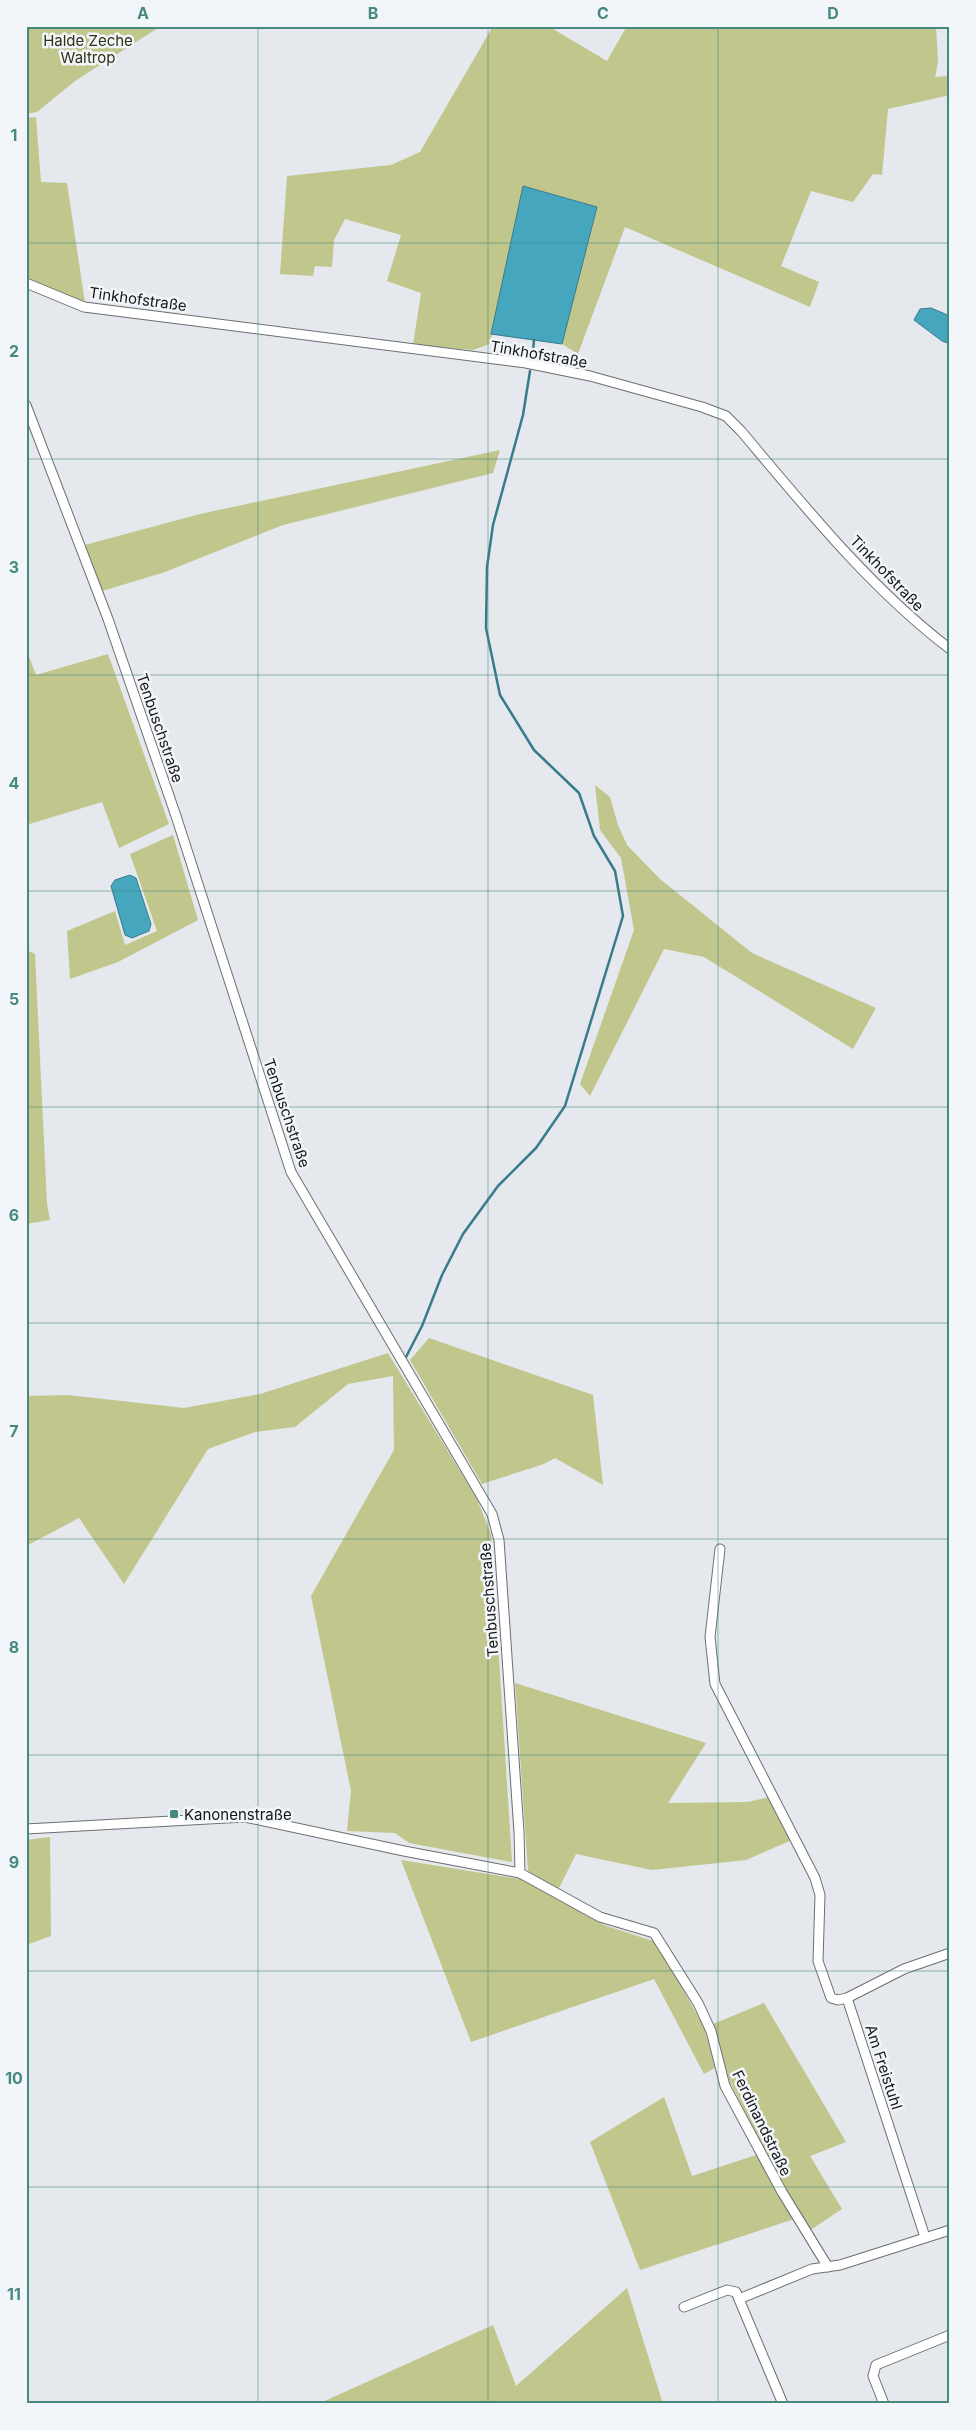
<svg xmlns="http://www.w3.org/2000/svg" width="976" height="2430" font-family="Inter,sans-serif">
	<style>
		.green { fill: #c0c68c }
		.water { fill: #45a6be; stroke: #377b8c }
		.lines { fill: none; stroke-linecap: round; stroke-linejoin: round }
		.stream { stroke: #377b8c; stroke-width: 2.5 }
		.minor-casing { stroke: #6c6f72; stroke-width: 11 }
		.minor { stroke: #fff; stroke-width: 9 }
		.grid { fill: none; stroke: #46897d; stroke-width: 1; stroke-opacity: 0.55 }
		.poi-dot { fill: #46897d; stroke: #f2f5f9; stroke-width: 2 }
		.labels { text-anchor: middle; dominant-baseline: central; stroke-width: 5; stroke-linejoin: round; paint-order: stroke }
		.park-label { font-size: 15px; fill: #2e3111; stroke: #f2f5f9 }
		.street-label { font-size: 15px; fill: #151617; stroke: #f2f5f9 }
		.poi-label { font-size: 15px; fill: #151617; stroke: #f2f5f9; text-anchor: start }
		.neatline { fill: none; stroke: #46897d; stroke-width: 2 }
		.grid-label { font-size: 16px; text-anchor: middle; font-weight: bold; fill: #46897d }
	</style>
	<rect width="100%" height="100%" fill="#e5e8ec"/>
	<g class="green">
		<path d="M26,26H161L75,81L37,112L26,114Z"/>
		<path d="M493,26H548L607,61L627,26H936L938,62L935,77L950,76V95L888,109L882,175L873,174L853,202L811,191L781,266L819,282L810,307L625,227L578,354L562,344L597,207L523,186L490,344L473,350L413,345L421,293L387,281L401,235L345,219L334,240L332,267L315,266L313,276L280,274L287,176L391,165L420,152Z"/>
		<path d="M36,117L41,182L67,183L85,303L26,277V118Z"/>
		<path d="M500,450L493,473L283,525L165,572L99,592L81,546L200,514Z"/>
		<path d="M26,649L36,675L108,654L169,824L119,848L102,802L26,825Z"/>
		<path d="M595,785L610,797L618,825L627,845L660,879L752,953L876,1008L853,1049L704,957L664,949L590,1096L580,1084L634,930L621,858L600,830Z"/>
		<path d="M173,835L198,920L118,962L70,979L67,931L115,911L125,945L157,931L130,854Z"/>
		<path d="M26,950L35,954L47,1204L50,1220L26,1224Z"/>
		<path d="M429,1338L593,1395L603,1485L555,1458L544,1464L482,1484L410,1360Z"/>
		<path d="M388,1353L477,1499L491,1534L512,1862L409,1843L395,1833L347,1831L351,1791L311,1596L394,1450L393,1376L348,1384L295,1427L255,1432L208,1449L124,1584L79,1518L26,1546V1396L68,1395L184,1408L260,1394Z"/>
		<path d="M515,1683L706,1743L668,1803L748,1802L769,1797L792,1840L746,1860L652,1870L576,1854L558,1890L528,1871Z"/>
		<path d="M50,1837L51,1936L26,1945V1840Z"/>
		<path d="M401,1860L520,1879L604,1925L656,1942L704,2027L715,2068L704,2074L654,1979L471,2042Z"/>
		<path d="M764,2003L846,2142L810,2156L842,2209L809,2231L783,2187L730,2082L713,2024Z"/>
		<path d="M664,2097L692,2176L756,2155L794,2219L640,2270L590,2142Z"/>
		<path d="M627,2288L663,2404H318L493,2325L516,2386Z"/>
	</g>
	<g class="water">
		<path d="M523,186L597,207L562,344L491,334Z"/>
		<path d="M931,308L950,316V344L942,341L914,320L920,309Z"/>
		<path d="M130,875L136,878L151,924L149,931L132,938L125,935L111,886L115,880Z"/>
	</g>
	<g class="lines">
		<g class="stream">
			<path d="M532,361L534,340"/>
			<path d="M406,1357L422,1326L442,1275L463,1234L498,1186L536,1148L565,1106L623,916L615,871L594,836L579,793L534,750L500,695L486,628L487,567L493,525L523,415L530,371"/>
		</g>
		<g class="minor-casing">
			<g id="minor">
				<path d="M26,283L84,307L526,363L590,376L702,407L726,416L741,431C805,507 870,588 950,649"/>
				<path d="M26,405L108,619L176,816L291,1172L492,1514L499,1540L519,1832L520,1873"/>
				<path d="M720,1549L710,1637L715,1684L815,1878L820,1895L818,1961L831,1998L838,2000L847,1998L904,1969L950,1953"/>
				<path d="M26,1829L245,1817L404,1851L520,1873L600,1917L654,1933L698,2003L711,2031L725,2086L782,2192L828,2267"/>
				<path d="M847,1998L925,2237"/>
				<path d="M739,2299L812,2269L840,2265L950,2230"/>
				<path d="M684,2307L727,2290L736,2292L783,2404"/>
				<path d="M884,2404L873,2376L876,2365L950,2335"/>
			</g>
		</g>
		<use href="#minor" class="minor"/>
	</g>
	<path class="grid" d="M258,26V2404M488,26V2404M718,26V2404M26,243H950M26,459H950M26,675H950M26,891H950M26,1107H950M26,1323H950M26,1539H950M26,1755H950M26,1971H950M26,2187H950"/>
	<rect class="poi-dot" x="169" y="1809" width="10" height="10" rx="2.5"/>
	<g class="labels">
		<g class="park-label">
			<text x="88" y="40">Halde Zeche<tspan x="88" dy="17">Waltrop</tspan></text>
		</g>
		<g class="street-label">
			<text transform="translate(138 299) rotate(8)">Tinkhofstraße</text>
			<text transform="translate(539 354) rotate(10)">Tinkhofstraße</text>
			<text transform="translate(887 573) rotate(46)">Tinkhofstraße</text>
			<text transform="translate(160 728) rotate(71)">Tenbuschstraße</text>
			<text transform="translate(287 1113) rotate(71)">Tenbuschstraße</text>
			<text transform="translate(489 1600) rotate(-94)">Tenbuschstraße</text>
			<text transform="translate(884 2067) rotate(72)">Am Freistuhl</text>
			<text transform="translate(762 2123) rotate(64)">Ferdinandstraße</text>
		</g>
		<g class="poi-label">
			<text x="184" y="1814">Kanonenstraße</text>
		</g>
	</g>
	<rect width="976" height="2430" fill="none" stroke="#f2f5f9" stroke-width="55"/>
	<rect x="28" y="28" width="920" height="2374" class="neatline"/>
	<g class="grid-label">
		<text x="143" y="19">A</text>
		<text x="373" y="19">B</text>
		<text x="603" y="19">C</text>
		<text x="833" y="19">D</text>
		<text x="14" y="141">1</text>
		<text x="14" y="357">2</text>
		<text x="14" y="573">3</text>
		<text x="14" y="789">4</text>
		<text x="14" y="1005">5</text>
		<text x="14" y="1221">6</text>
		<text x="14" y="1437">7</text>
		<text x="14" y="1653">8</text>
		<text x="14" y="1868">9</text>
		<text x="14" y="2084">10</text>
		<text x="14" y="2300">11</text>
	</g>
</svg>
